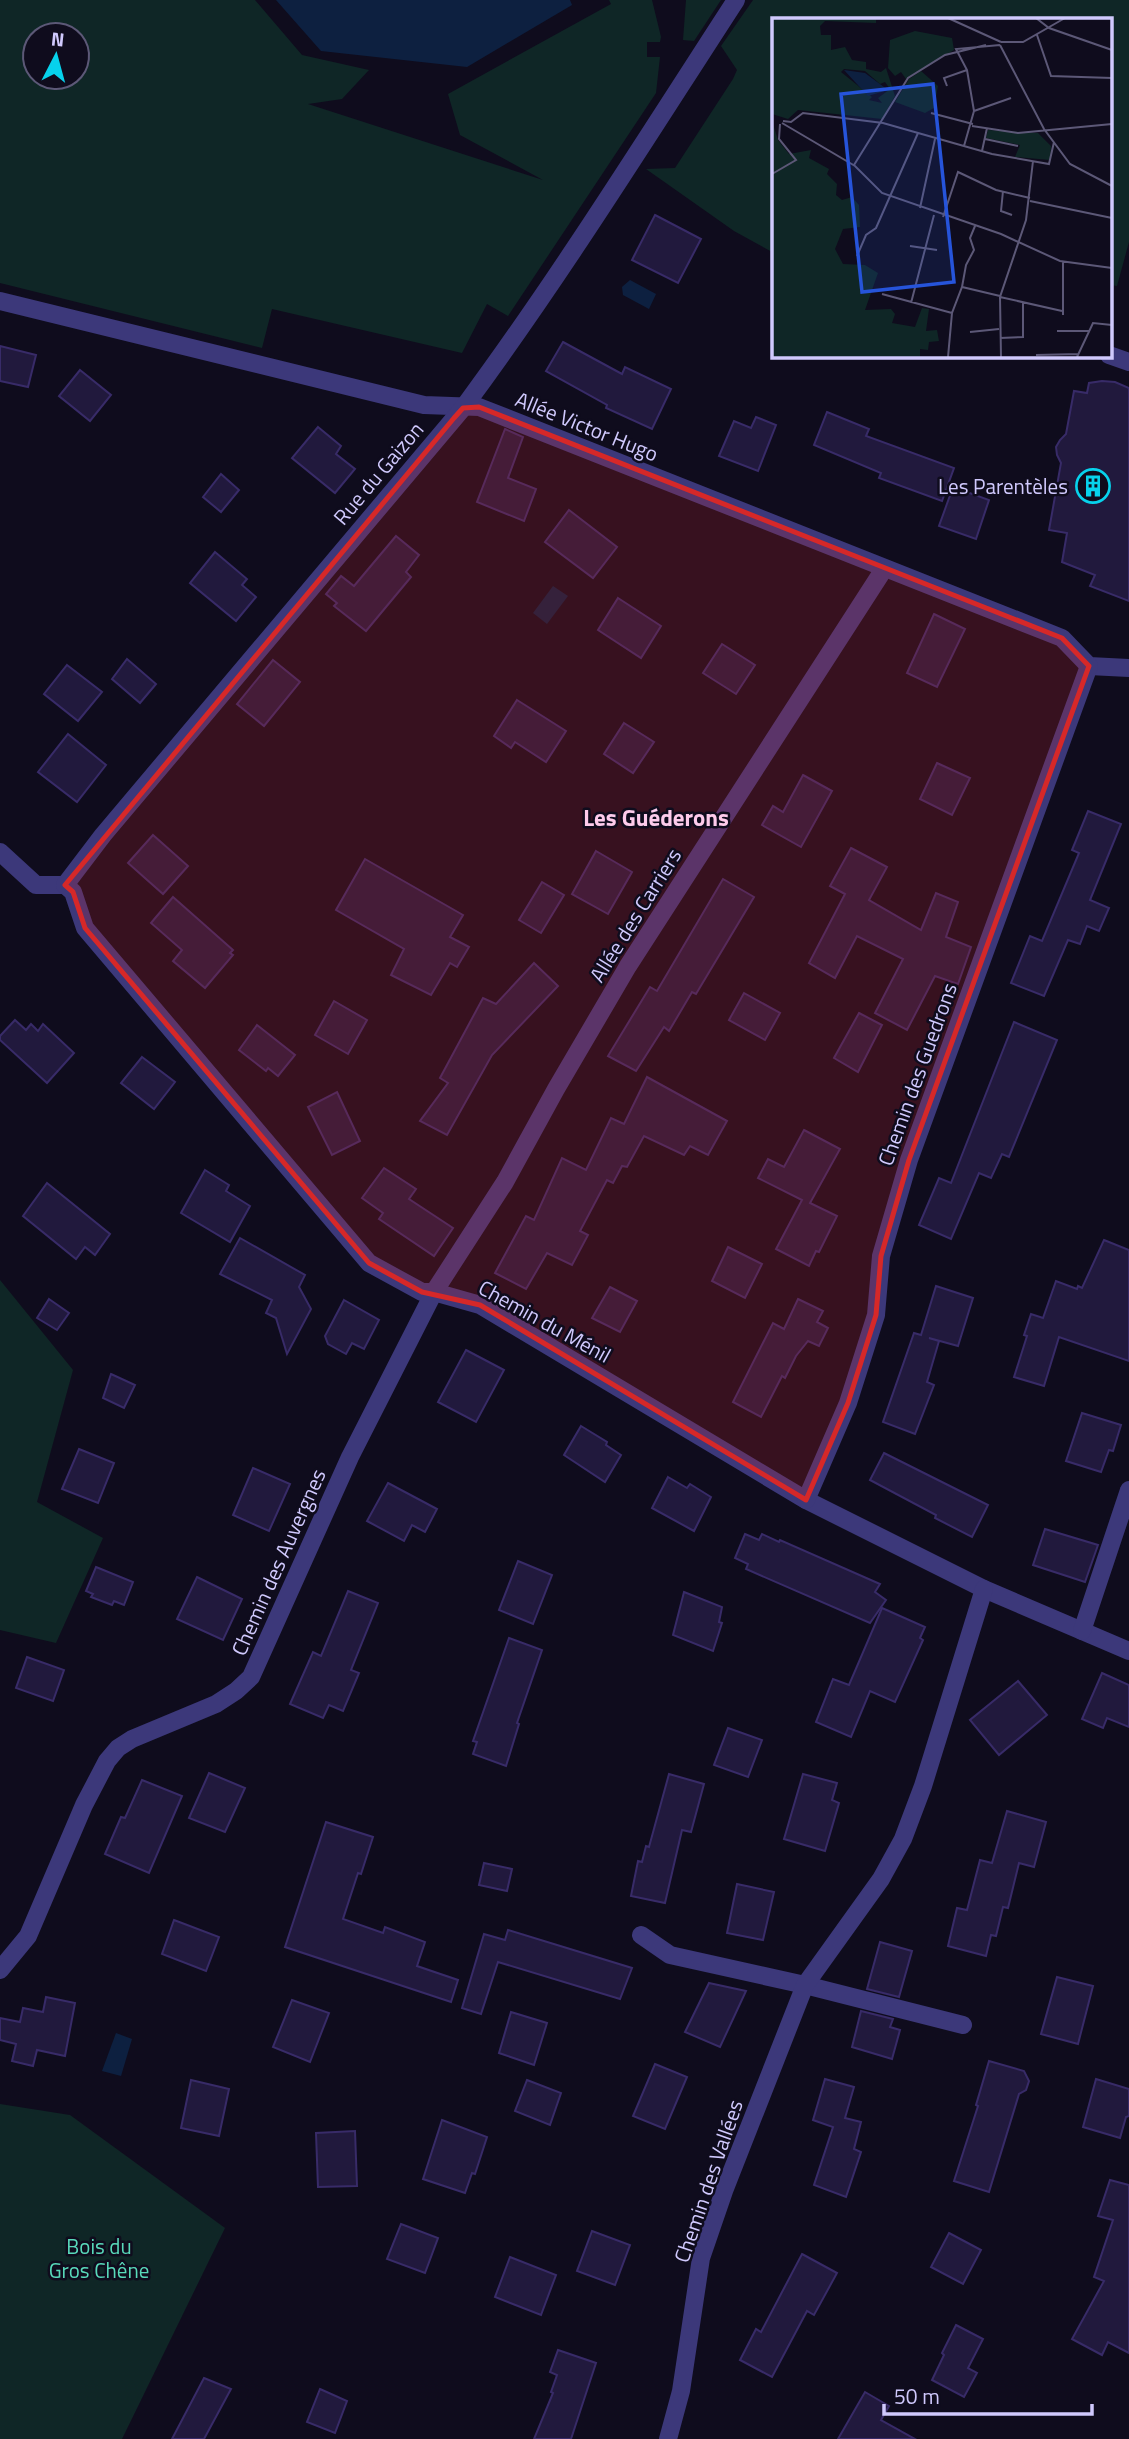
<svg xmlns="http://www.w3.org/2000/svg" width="1129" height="2439" font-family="'Titillium Web',sans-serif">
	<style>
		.green { fill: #0f2626; fill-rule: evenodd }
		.water { fill: #0d2040 }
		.building { fill: #21193d; stroke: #382b68; stroke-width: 2 }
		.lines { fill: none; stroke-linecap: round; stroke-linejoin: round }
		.street { stroke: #3c387a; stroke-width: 18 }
		.marked { fill: #d62828; fill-opacity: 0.2; stroke: #d62828; stroke-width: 5; stroke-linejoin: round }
		.labels { text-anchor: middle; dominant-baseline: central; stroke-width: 5; stroke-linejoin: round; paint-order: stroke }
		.street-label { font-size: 21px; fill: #d0c9fd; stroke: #0f0c1d }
		.poi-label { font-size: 21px; fill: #d0c9fd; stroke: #0f0c1d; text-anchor: end }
		.park-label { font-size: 21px; fill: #59dabb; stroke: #0f0c1d }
		.neighbourhood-label { font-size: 23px; font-weight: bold; fill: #fdcbeb; stroke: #0f0c1d }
		.inset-road { fill: none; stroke: #5c5877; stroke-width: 2 }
		.view { fill: #2654da; fill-opacity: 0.15; stroke: #2654da; stroke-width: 3.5 }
		.inset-edge { fill: none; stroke: #d0c9fd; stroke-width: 3.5 }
	</style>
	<rect width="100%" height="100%" fill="#0f0c1d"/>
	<g class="green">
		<path d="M0,0H255L302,55L369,70L342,99L308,104L543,180L460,135L448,94L611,4L609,0H652L661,37L660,42H647V57H660L656,93L508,316L487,304L462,353L272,309L262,348L0,283ZM35,35H77V77H35Z"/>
		<path d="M686,0H721L694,41L683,40Z"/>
		<path d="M753,0H1129V242L1117,286L1110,285V19H774V253L734,231L646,169L675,168L733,79L737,70L721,46Z"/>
		<path d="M0,1280L73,1370L37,1502L103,1538L56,1643L0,1630Z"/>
		<path d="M0,2104L70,2115L225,2228L122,2439H0Z"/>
	</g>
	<g class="water">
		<path d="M276,0H570L572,5L467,67L321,51Z"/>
		<path d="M630,280L656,294L649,309L623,295L622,287Z"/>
		<path d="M553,586L568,596L547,624L533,613Z"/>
		<path d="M116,2033L132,2039L121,2076L102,2071Z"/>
	</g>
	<g class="building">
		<path d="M655,215L701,239L678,283L632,260Z"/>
		<path d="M563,342L622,374L625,367L671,389L652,429L606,408L607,405L546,371Z"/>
		<path d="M0,346L36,355L28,387L0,381Z"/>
		<path d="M80,370L111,395L90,421L59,396Z"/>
		<path d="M1102,381L1115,382L1129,388V601L1090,586L1095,575L1062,562L1067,533L1049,530L1061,463L1057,455L1056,447L1060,440L1066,434L1074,391L1087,393L1089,383Z"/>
		<path d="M827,412L869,429L866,436L954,468L942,501L879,478L881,473L814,445Z"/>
		<path d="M756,417L776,425L758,471L719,456L734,421L751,428Z"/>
		<path d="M318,427L341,446L336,454L355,469L335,493L292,458Z"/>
		<path d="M505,429L523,437L508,478L536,489L524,521L477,502Z"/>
		<path d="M221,474L239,490L221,512L203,497Z"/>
		<path d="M953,487L989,500L976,539L939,526Z"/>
		<path d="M569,510L617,547L593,578L545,542Z"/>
		<path d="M396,536L419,555L406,572L411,577L366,631L334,606L337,603L326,594L341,576L354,586Z"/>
		<path d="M215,552L247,579L242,585L256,597L236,621L190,583Z"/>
		<path d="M618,598L661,626L641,658L598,630Z"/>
		<path d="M934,614L965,629L937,687L907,673Z"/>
		<path d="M722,644L755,665L736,694L703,673Z"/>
		<path d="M127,659L156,684L140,703L112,679Z"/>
		<path d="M273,660L300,682L264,726L237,704Z"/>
		<path d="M67,665L102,692L78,721L44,694Z"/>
		<path d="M517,700L566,731L546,762L515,742L511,748L494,736Z"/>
		<path d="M624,723L654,742L633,773L604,754Z"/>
		<path d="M68,734L106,765L77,802L38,772Z"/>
		<path d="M937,763L970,778L952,815L920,799Z"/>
		<path d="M803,775L832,791L801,847L762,825L773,806L783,812Z"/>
		<path d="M1088,811L1121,824L1090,900L1109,908L1099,931L1087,926L1080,944L1068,940L1044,996L1011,983L1030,936L1042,941L1079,853L1072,850Z"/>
		<path d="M153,835L188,866L163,894L128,863Z"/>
		<path d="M851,848L887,867L869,900L921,930L936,893L958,902L946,937L971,947L958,984L935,976L907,1030L875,1013L903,959L857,936L835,978L809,963L845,894L830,886Z"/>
		<path d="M596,851L632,872L608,914L572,894Z"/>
		<path d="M365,859L463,915L450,937L469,947L457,967L450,963L431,995L391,975L404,949L336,910Z"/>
		<path d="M723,879L754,897L696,994L692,992L669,1031L664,1027L636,1071L608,1056L650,987L657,991Z"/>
		<path d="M542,882L564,895L541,933L519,920Z"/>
		<path d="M173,897L233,950L230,953L233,955L205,988L173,961L182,950L151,923Z"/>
		<path d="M534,963L558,986L492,1055L447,1135L420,1121L448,1083L440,1078L483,998L496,1004Z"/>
		<path d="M744,993L780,1013L765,1040L729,1020Z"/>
		<path d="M334,1001L367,1020L348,1054L315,1035Z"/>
		<path d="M859,1013L882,1025L858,1072L834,1058Z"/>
		<path d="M15,1020L26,1030L31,1024L38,1031L43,1024L74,1053L47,1083L0,1040V1036Z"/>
		<path d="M1014,1022L1057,1040L1009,1157L1002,1154L991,1178L979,1173L951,1239L919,1225L939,1178L951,1183Z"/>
		<path d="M257,1025L295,1055L278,1076L268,1068L266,1071L239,1050Z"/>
		<path d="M142,1057L175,1082L154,1109L121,1083Z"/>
		<path d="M647,1077L727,1121L708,1155L690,1146L684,1155L644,1136L627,1167L622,1166L613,1183L607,1180L580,1231L588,1235L572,1265L547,1253L526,1289L495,1273L526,1216L534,1220L562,1158L586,1170L611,1118L624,1124Z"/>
		<path d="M337,1092L360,1141L332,1155L308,1107Z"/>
		<path d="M804,1130L840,1149L810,1203L837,1216L819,1252L816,1251L809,1266L776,1249L802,1200L758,1178L768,1159L784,1167Z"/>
		<path d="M384,1168L416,1189L409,1199L453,1228L434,1256L379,1219L383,1213L362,1198Z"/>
		<path d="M205,1170L229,1185L226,1191L250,1206L230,1242L181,1213Z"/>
		<path d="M47,1183L110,1234L95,1255L85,1247L76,1259L23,1216Z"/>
		<path d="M240,1238L305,1275L299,1287L311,1309L287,1354L276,1318L266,1313L272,1300L220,1274Z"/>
		<path d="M1104,1240L1129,1250V1361L1059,1337L1044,1386L1014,1377L1027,1336L1024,1335L1031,1314L1043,1318L1056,1281L1077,1289L1078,1286L1082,1288Z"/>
		<path d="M728,1247L762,1264L745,1298L712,1281Z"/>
		<path d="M936,1286L973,1298L958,1346L929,1338L939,1341L927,1382L934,1385L915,1434L883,1422L914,1333L921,1335Z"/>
		<path d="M610,1287L637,1301L620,1332L592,1318Z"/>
		<path d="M49,1299L69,1313L57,1330L37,1318Z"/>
		<path d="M798,1299L823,1311L817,1322L828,1328L819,1346L808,1341L796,1356L785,1378L782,1376L761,1417L733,1402L773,1323L784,1329Z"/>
		<path d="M344,1300L379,1320L364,1349L352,1343L346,1354L328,1344L325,1336Z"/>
		<path d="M466,1350L504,1370L476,1422L438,1402Z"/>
		<path d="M111,1374L135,1385L124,1408L103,1398Z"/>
		<path d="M1082,1413L1121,1425L1113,1451L1109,1450L1101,1472L1066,1461Z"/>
		<path d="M581,1426L607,1442L606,1445L621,1455L605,1482L564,1455Z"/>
		<path d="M79,1449L114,1463L98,1503L62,1489Z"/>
		<path d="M884,1453L988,1505L972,1537L935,1518L936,1515L870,1480Z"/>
		<path d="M253,1468L290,1484L269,1531L233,1515Z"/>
		<path d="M668,1477L687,1488L690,1484L711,1497L694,1531L652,1508Z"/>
		<path d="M388,1483L437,1509L425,1532L412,1525L404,1541L367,1521Z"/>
		<path d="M1045,1529L1098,1545L1085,1582L1033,1565Z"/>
		<path d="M745,1534L759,1540L762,1534L779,1542L780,1540L880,1584L875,1592L886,1600L870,1623L746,1569L748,1564L735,1558Z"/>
		<path d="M518,1561L552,1575L533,1624L499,1610Z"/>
		<path d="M96,1567L133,1582L124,1605L114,1601L112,1605L91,1597L93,1594L86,1591Z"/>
		<path d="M197,1577L242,1599L223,1640L177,1619Z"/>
		<path d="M348,1591L378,1603L351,1670L359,1673L343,1711L329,1705L323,1718L290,1704L313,1652L321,1656Z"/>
		<path d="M684,1592L722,1607L719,1622L722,1623L713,1651L673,1635Z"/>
		<path d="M882,1608L925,1627L920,1638L923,1640L895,1702L870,1691L851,1737L816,1722L833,1679L849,1685Z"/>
		<path d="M509,1638L542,1650L517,1723L519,1724L506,1766L473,1754L477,1742L473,1741Z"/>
		<path d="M27,1657L64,1670L53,1701L16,1688Z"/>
		<path d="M1102,1673L1129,1685V1727L1107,1718L1103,1728L1082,1719Z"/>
		<path d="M1018,1681L1047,1715L999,1755L970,1720Z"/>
		<path d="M728,1728L762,1740L748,1777L714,1765Z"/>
		<path d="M209,1773L245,1788L225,1832L189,1818Z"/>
		<path d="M669,1774L704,1784L691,1832L682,1830L665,1903L631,1896L638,1861L642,1862L646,1846L649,1847Z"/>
		<path d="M803,1774L837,1783L832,1800L839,1803L825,1851L784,1839Z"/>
		<path d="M142,1780L182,1796L149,1873L105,1854L121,1817L125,1818Z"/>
		<path d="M1007,1811L1046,1822L1034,1867L1019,1863L1008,1908L1003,1907L996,1936L991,1935L986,1956L948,1946L957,1908L967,1910L980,1860L992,1863Z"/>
		<path d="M326,1822L373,1837L361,1874L358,1873L343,1919L383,1933L385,1927L425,1942L417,1966L458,1980L451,2002L285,1947Z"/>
		<path d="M484,1863L512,1869L507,1891L479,1885Z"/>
		<path d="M737,1884L774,1892L763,1940L727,1933Z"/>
		<path d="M174,1920L219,1937L206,1971L162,1954Z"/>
		<path d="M508,1930L632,1968L620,1999L498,1962L481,2014L462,2008L484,1934L505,1940Z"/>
		<path d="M880,1942L912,1951L899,1997L867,1989Z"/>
		<path d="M1057,1977L1093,1986L1078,2044L1041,2034Z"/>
		<path d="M709,1983L746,1991L720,2047L685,2032Z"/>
		<path d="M46,1997L75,2003L65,2056L37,2050L33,2066L12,2061L16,2044L0,2040V2018L20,2022L23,2008L43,2012Z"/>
		<path d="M292,2000L329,2013L310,2062L273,2047Z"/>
		<path d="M861,2011L893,2019L890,2027L900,2030L892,2059L852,2047Z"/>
		<path d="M511,2012L547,2023L534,2065L499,2053Z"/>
		<path d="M989,2061L1024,2071L1029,2081L1026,2090L1019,2094L989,2192L954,2181L978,2106L976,2105Z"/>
		<path d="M655,2064L687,2077L665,2129L633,2116Z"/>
		<path d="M825,2079L854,2087L845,2118L861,2122L854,2149L861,2152L846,2197L814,2185L833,2127L813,2120Z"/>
		<path d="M1096,2079L1129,2089V2116L1126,2117L1120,2138L1083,2127Z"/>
		<path d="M191,2080L229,2089L219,2136L181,2128Z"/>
		<path d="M527,2080L561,2093L550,2125L515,2111Z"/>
		<path d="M442,2120L487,2137L475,2174L472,2173L465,2193L423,2179Z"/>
		<path d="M355,2131L357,2186L318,2187L316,2133Z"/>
		<path d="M1110,2180L1129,2185V2353L1108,2342L1102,2355L1072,2339L1104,2281L1094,2277L1113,2220L1098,2216Z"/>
		<path d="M401,2224L438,2238L425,2273L387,2259Z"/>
		<path d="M592,2231L630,2245L615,2285L577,2271Z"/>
		<path d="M949,2233L981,2250L963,2284L931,2267Z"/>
		<path d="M802,2254L837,2273L814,2315L807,2311L772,2377L740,2360L756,2329L761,2332Z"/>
		<path d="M510,2257L556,2275L541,2315L495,2297Z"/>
		<path d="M956,2325L983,2339L968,2368L977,2373L964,2397L932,2380L944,2355L942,2353Z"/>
		<path d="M558,2350L596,2363L571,2439H534L553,2393L551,2392L557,2375L550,2372Z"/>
		<path d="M204,2378L231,2389L204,2439H172Z"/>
		<path d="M320,2389L347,2401L335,2433L307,2422Z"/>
		<path d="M865,2392L889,2406L881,2420L915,2439H838Z"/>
	</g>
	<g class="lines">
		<g class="street">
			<path d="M0,301L424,405L479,407L1062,638L1089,666L1129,668"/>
			<path d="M1109,355L1129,362"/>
			<path d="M0,852L36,885H65"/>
			<path d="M65,885L73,892L85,928L369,1263L422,1292H434L480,1305L806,1500L984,1589L1129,1651"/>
			<path d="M65,885L103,835L463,408C560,277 647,137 736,0"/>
			<path d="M806,1500L848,1403L876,1315L881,1256L909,1160L1089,666"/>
			<path d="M1082,1631L1129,1490"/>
			<path d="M641,1935L670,1955L805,1985L963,2025"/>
			<path d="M0,1970L28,1936L84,1805L107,1761L118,1748L132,1739L216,1704L236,1691L251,1677L350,1457L434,1292L505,1182L556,1089L628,966L884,569"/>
			<path d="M668,2439L681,2391L701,2258L724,2191L805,1985L881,1879L903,1839L923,1786L984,1589"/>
		</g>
	</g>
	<path class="marked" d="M479,407L1062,638L1089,666L909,1160L881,1256L876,1315L848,1403L806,1500L480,1305L422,1292L369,1263L85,928L73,892L65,885L454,418L463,408Z"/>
	<defs>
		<g id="building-ring" transform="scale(1.75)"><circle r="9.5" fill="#0f0c1d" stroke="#07d2ec" stroke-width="1.5"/><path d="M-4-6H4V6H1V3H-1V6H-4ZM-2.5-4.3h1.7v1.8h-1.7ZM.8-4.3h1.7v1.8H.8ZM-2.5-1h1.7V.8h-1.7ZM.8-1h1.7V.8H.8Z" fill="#07d2ec"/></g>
	</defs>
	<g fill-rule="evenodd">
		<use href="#building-ring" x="1093" y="486"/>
	</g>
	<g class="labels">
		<g class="street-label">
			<text transform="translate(587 426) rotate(22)">Allée Victor Hugo</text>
			<text transform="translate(378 473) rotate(-50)">Rue du Gaizon</text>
			<text transform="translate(635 915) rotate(-58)">Allée des Carriers</text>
			<text transform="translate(917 1074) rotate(-70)">Chemin des Guedrons</text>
			<text transform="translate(545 1321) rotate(29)">Chemin du Ménil</text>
			<text transform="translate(278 1562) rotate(-66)">Chemin des Auvergnes</text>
			<text transform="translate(708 2181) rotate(-71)">Chemin des Vallées</text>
		</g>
		<g class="poi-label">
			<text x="1068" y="486">Les Parentèles</text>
		</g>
		<g class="park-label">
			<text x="99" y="2246">Bois du<tspan x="99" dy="24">Gros Chêne</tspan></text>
		</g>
		<g class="neighbourhood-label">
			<text x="656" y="817">Les Guéderons</text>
		</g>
	</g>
	<g transform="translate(772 18)">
		<rect width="340" height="340" fill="#0f0c1d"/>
		<path d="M0,0H104V5L53,3L48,8L49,17H59V32L73,29L80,42L94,44V51L109,54L114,50L123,78L110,101L26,92L16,101L0,96ZM72,51L93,53L108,66L113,64L118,71L106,80L110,85L97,82L100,79L69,54ZM143,13L180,20L182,32L134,61L129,54L123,58L116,50L118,22ZM149,53L166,68L162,90L153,95L123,84L137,61ZM0,103L6,122L17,136L39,132L37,140L57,151L55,156L65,166L64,177L70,182L80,179L87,187L88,209L71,211L63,231L71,246L93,247L106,255L93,292L119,291L123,296L120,305L143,309L150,290L157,291L154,313L165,312L167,323L157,324L156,332L148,331V339H0ZM216,112L266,115L279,128L278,142L243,139L248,127L214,120Z" fill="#0f2626" fill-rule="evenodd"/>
		<path d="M72,52L93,55L116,72L96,78Z" fill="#0d2040"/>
		<path class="inset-road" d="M176,0L229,24M264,0L277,10L340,32M265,17L279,58L340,60M229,24H251L293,0M228,27L272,111L298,146L340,168M175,68L172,60L195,52M202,93L239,80M159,95L201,106M11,103L19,104L31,95L111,105L220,136L277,146L282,124M10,105L83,148L110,175L229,216L288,243L340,250M200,108L246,115L340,106M213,121L246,128M192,128L202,93L195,52L184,31L228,27M210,133L215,110M82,147L136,60L173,37L214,27M0,156L24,142L7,121L8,106M231,173L229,193L240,197M258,183L340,200M148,190L163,121M171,199L186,154L224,172L258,180M138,228L165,232M85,238L94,217L104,210L146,115M190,269L194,247L202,232L198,220L203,208M110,276L180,295M228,279L290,293M139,285L162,197M291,297V244M285,313H317M198,314L227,311M228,320L251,319V285M264,337L307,336M176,339L180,295L190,269L228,278M229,339L228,279L254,202L261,143M305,339L321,305L340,307"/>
		<path class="view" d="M161,66L182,264L90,274L69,76Z"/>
		<rect width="340" height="340" class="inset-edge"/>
	</g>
	<g transform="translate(56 56) rotate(6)"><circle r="33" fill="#0f0c1d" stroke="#5c5877" stroke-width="2"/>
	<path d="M0-5L12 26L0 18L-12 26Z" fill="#07d2ec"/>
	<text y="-10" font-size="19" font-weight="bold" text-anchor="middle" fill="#d0c9fd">N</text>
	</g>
	<path d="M884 2404v10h208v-10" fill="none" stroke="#d0c9fd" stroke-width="3.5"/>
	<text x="894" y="2404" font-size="21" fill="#d0c9fd" stroke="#0f0c1d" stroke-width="5" paint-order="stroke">50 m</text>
</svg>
